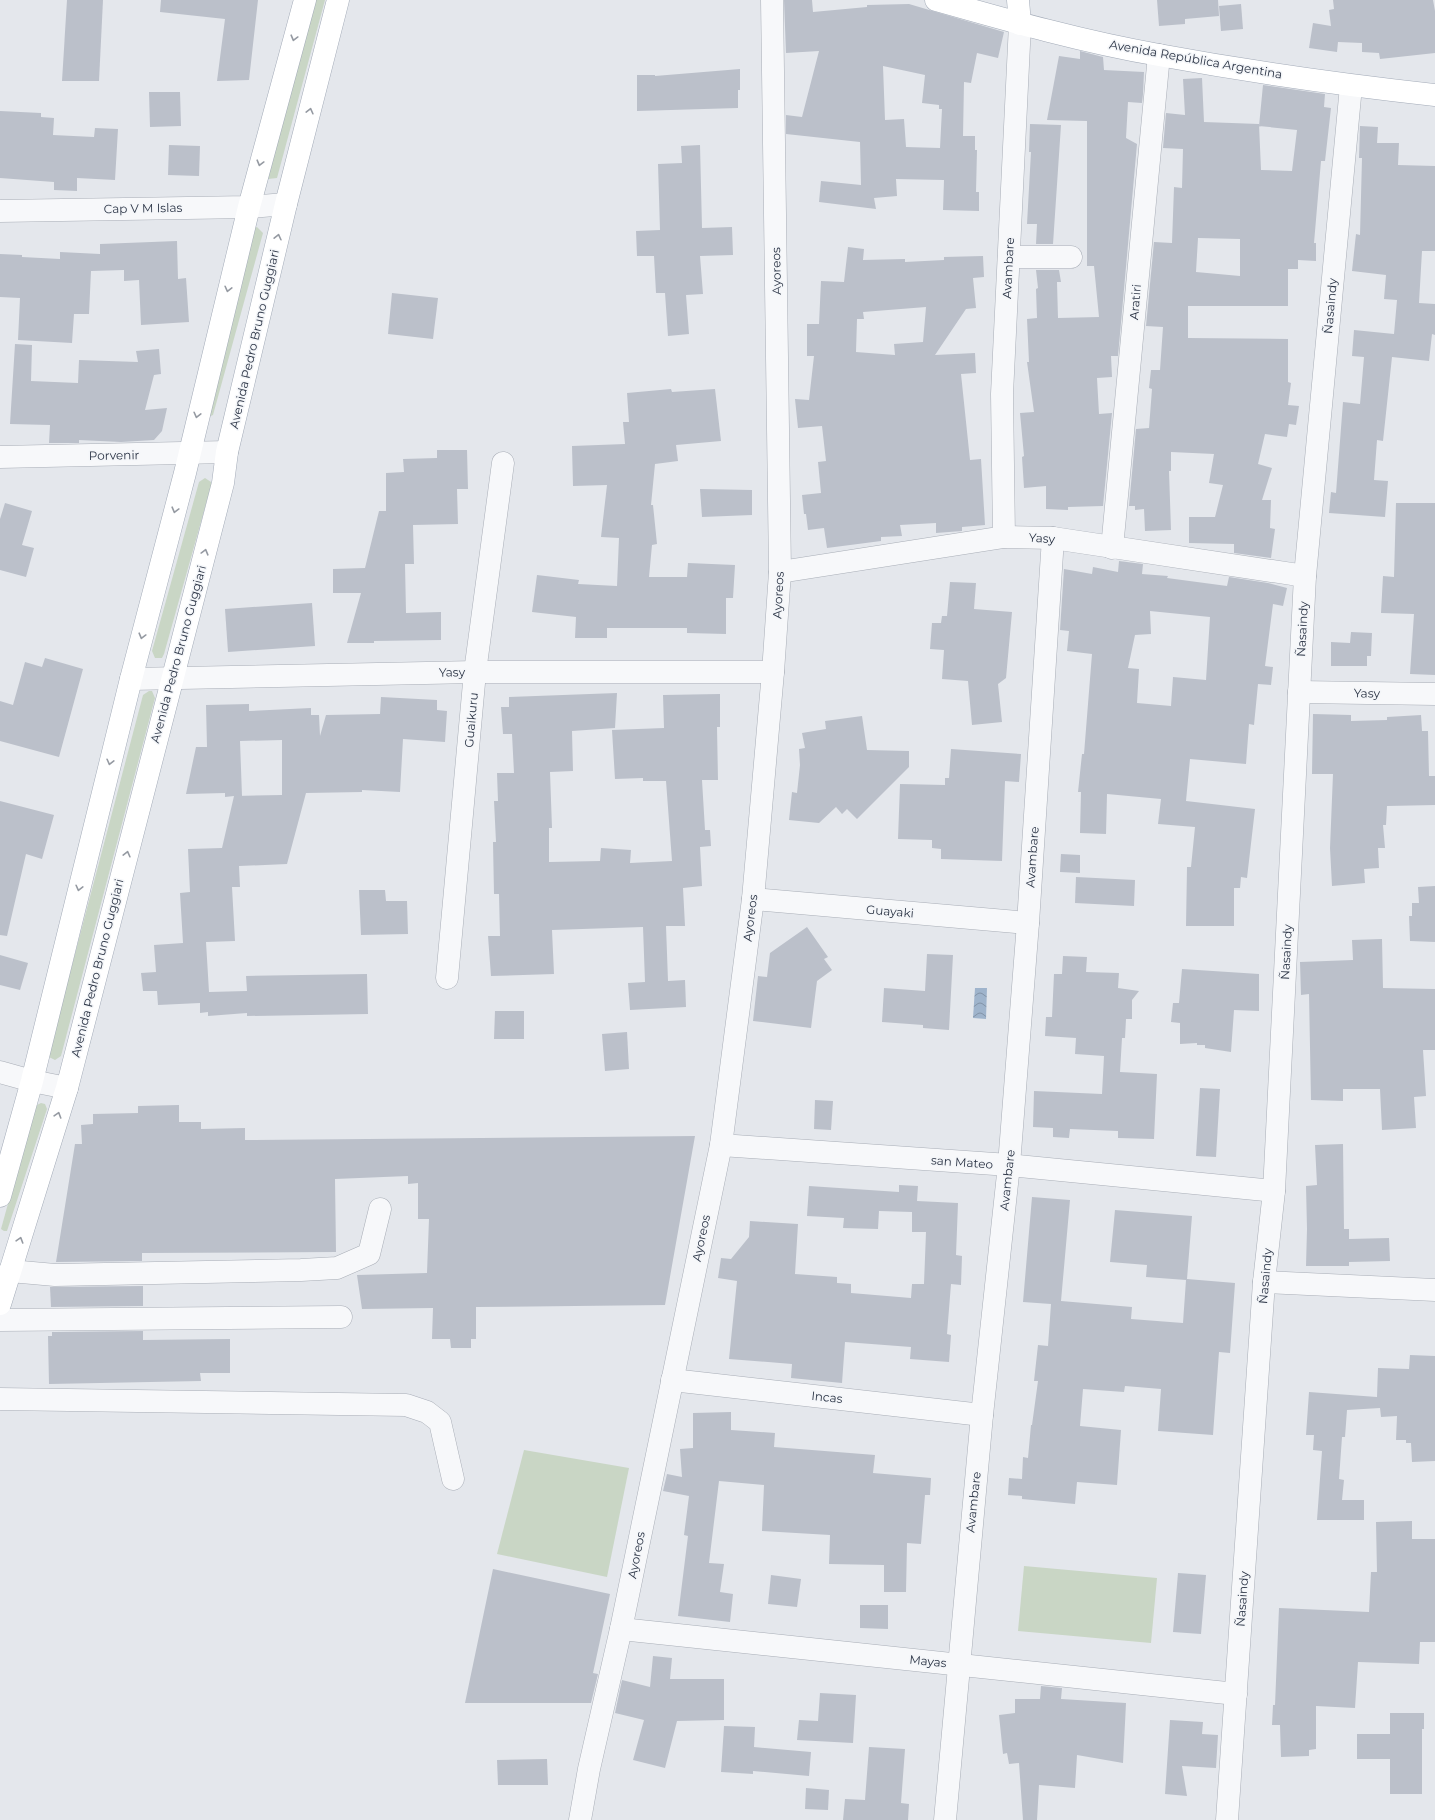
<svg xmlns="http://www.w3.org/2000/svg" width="1435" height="1820" font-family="Montserrat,sans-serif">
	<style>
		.green { fill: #c9d6c5 }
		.water { fill: url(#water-waves) }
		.building { fill: #bbc0ca; fill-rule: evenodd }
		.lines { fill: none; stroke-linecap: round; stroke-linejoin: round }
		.minor-casing { stroke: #a9aeb7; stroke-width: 23 }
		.major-casing { stroke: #a3abb8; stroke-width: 23 }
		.minor { stroke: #f7f8fa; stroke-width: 22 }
		.major { stroke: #fff; stroke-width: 22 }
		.oneway { stroke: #959aa2 }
		.labels { text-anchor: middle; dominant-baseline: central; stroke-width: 3; stroke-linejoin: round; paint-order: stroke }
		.street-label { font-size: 12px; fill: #2b3445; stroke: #f4f6f9 }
	</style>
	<defs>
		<pattern id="water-waves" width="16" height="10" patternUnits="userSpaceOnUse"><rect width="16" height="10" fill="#9fb4cc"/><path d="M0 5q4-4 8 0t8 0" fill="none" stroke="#8293a7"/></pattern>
	</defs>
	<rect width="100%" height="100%" fill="#e4e7ec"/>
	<g class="green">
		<path d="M313,0H325L277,178L268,179L267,177Z"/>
		<path d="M257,227L263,233L213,415L208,417L253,228Z"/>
		<path d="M205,478L211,482V486L164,654L162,658H155L152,651L199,482Z"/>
		<path d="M149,691H152L155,698L61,1056L55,1060L49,1057V1053L143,695Z"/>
		<path d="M41,1103L45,1104L47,1109L7,1231H4L1,1229L35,1106Z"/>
		<path d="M524,1450L629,1468L607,1577L497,1554Z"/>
		<path d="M1024,1566L1157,1578L1151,1643L1018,1631Z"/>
	</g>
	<path class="water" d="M975,988H987L986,1019L973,1018Z"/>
	<g class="building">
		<path d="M67,0H103L99,81H62Z"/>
		<path d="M161,0H258L249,80L217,81L225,19L160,12Z"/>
		<path d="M784,0H812L813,12L867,7V5L909,4L1004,32L998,58L977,53L971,83L964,82L963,136H975V150H977L976,192H979V211L943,210L944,180L896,179L897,196L874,198L876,209L819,202L821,181L861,185L860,142L786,134V115L802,117L819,51L786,53ZM883,66L925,75L922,103L939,105V109H942L940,148L906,147L904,119L885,120Z"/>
		<path d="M1157,0H1218L1219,16L1185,19V24L1159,26Z"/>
		<path d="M1333,0H1433L1435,11V53L1380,59L1379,53L1362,52V43L1338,42L1337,52L1309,48L1313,23L1331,26L1329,10L1334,9Z"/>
		<path d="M1241,4L1243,29L1221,31L1219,6Z"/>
		<path d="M1080,51L1103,57L1104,70L1144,72L1143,94L1142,103L1128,102L1126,138L1137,144L1118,356H1111L1112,377L1097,378L1099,414L1112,413L1103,506L1068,507V510L1046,509V486L1024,488L1022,457L1024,456L1020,413L1034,412L1027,362H1029L1027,319L1037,318L1036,289L1038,288L1036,270H1059L1061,282H1057L1058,318L1099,317L1094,266H1087V121L1047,120L1059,56L1080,59Z"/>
		<path d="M740,69V90H738V108L637,111V75H655V76Z"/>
		<path d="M1202,78L1204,122L1259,124L1261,170L1292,171L1297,130L1259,126L1263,85L1325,94L1324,107L1331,108L1325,161H1321L1314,243H1316V261L1298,260V269H1288V306H1188V338L1288,339V382L1291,383L1288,405L1299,406L1296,425L1289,424L1287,437L1265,434L1258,464L1272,468L1262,500H1271L1270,528L1275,529L1271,558L1234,553V544L1189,543V517H1215L1223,485L1209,483L1214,454L1171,452V471H1169L1171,530L1145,531L1144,509L1135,510V506H1129L1136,429L1149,428L1152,389L1149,388L1151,370H1160L1163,327L1146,326L1154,242L1172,243L1174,187L1182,188L1183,149L1163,148L1166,113L1185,115L1183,79ZM1198,238L1240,239V276L1196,272Z"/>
		<path d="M149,92H180L181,126L150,127Z"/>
		<path d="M0,111L41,113V117L54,118L53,135L94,137L95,128L118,129L115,180L77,178V191L54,190V182L0,178Z"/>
		<path d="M1030,124L1061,125L1053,244H1036L1037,224H1027L1031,152H1029Z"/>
		<path d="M1360,126L1378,127L1377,143H1399L1398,165L1435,166V251H1422L1419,303L1435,304V335L1432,334L1429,361L1392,357L1383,441L1377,440L1374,480L1388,481L1385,517L1329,513L1331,492L1336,493L1343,402L1360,404L1364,357L1352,356L1354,330L1394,334L1397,300L1384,299L1386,275L1352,271L1356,234L1360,235L1362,158H1359Z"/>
		<path d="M169,145L200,146L199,176L168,175Z"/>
		<path d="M700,145L702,228L732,227L733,255L700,256L703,294L686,295L689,334L668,336L665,293H656L654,256H637L636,231L660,230L658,164L682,163L681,146Z"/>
		<path d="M177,241L178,279L186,278L189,322L141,325L139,280L124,281V270L91,271L89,314H74L72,343L18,340L20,298L0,297V254L22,255V257L60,259V252L100,254V244Z"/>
		<path d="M848,247L864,249L863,260L905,259V262L944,260V257L983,256L984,277L973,278L976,308L966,309L935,355L975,353L976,373L961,374L970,460L981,459L985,525L962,527V531L936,533V523L900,525L902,536L881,537V541L827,548L824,528L808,530L806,514H804L802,495L821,493L818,462L826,461L822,426L798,428L795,399L809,400L814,356H807V324H819L821,281L844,282ZM926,307L923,342L894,344L895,355L856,352L857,319H864L863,312Z"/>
		<path d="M392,293L438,298L433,339L388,334Z"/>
		<path d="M15,344L32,345L31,381L78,383L79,360L138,362L136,351L159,349L161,374L154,375L145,410L167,408L162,431L154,440L121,442L79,440V443H49L50,425L10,424Z"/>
		<path d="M671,389L672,392L715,389L721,441L676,445L678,461L655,464L651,505H653L657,544L652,545L649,577H687L688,563L735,565L733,598H726V634L687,633V628H607V638H575L576,617L532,612L537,575L579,580L578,584L617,586L619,538L601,537L607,485L573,486L572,446L625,444L623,422H629L627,393Z"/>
		<path d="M437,450H467L468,489H457L458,524L413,525L414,564H405L406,613L441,612V640L374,641V643H347L361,593H333V569L365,568L379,511H386V473L404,472L403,459L437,458Z"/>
		<path d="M700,489L752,490V515L702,517Z"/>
		<path d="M5,503L32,511L22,545L34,548L26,577L0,570V519Z"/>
		<path d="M1396,503H1435V675L1410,674L1414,614L1381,613L1383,576L1394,577Z"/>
		<path d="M1119,561L1143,564L1142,574L1168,576L1167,578L1227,586L1229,577L1268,583L1287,588L1283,606L1273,604L1265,666L1273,667L1271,685L1258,684L1254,725L1249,724L1246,764L1190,759L1186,801L1255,809L1247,878L1241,877L1240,888H1234V926H1186L1187,867H1191L1195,827L1158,824L1161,799L1107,794L1106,834L1080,833L1081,792H1078L1082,754H1084L1092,654L1067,651L1069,631L1060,630L1064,569L1092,574L1093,567L1118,572ZM1150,611L1210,617L1206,680L1173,677L1171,706L1137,703L1139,669L1128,668L1135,635L1151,634Z"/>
		<path d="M950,582L976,583L974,609L1012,612L1006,678L998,684L1002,722L972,725L968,681L942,679L944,650L930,649L932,623H941L942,616H947Z"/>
		<path d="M312,603L315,646L228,652L225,609Z"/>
		<path d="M1351,632L1372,633L1371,656H1367V666H1331V642L1350,643Z"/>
		<path d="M45,658L83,669L59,757L0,741V701L13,705L25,662L42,667Z"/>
		<path d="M617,693L615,728L572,731L573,771L550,772L552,828H549V862L600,861L601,848L631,850L630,863L672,861L666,781H643V778L615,779L612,730L664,728L663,695L720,694V727H717L718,780H702L705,830H710L711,846L700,847L702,886L683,888L685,926H666L668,981L685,980L686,1007L630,1010L628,983L645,982L643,927L552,930L554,974L491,976L488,936H500L499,894H494L493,842H496L494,801H498L497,773H514L512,734H503L501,707H509V697Z"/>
		<path d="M381,697L437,700V710L447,711L445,742L403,739L400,792L362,790V792L306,793L287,864L239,866L240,887H232L235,941L206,942L209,992L247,991L246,976L367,974L368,1014L247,1016V1013L208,1016V1012L200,1013V1003L158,1005L157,991H143L141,973L156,972L154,945L183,943L180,893L190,892L188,849L222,848L234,796L225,797V793L186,794L196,747H207L206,705L249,704V711L311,708V715H319L320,736L326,715L380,714ZM282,740V795L235,796H242L240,741Z"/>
		<path d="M1313,714L1351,715V721L1387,720V717L1421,715L1422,731H1428L1429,776H1435V805L1387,806L1386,825H1383L1385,848H1378L1379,868L1364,869L1365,883L1332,886L1330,848L1333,774H1312Z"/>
		<path d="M862,716L867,750L909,751V767L857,819L847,809L842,814L836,807L819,823L789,820L792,792L797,793L800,765L799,749L805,748L802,733L826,729L825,721Z"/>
		<path d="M951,749L1021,754L1019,782L1005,781L1002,861L941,859V849L932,848V840L898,839L900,784L945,785V778H949Z"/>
		<path d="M0,801L54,815L42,859L26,854L7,936L0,935Z"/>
		<path d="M1061,854L1080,855V873L1060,872Z"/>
		<path d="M1076,877L1135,880L1134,906L1075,903Z"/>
		<path d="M1435,886V942L1410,941L1409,916H1412V903H1419L1418,887Z"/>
		<path d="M359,890H385L386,901H407L408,934L361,935Z"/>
		<path d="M807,927L828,957L824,959L832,970L817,981L811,1028L753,1021L758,976L767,977L770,953Z"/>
		<path d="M1382,939L1383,988L1435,989V1050H1423L1426,1096L1414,1097L1416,1128L1382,1130L1380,1089H1343V1101L1311,1100L1309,994L1301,995L1300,962L1353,960L1352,940Z"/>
		<path d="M927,954L953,955L949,1030L923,1028V1025L882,1022L884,988L925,991Z"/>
		<path d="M0,955L28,963L20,990L0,985Z"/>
		<path d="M1063,956L1087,957L1086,972L1119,973L1118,988L1139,991L1132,1000V1019H1126L1125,1038H1122L1120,1072L1157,1074L1154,1139L1118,1138V1131L1070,1129L1069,1138L1053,1137V1128L1033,1127L1034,1091L1102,1094L1104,1056L1075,1054L1076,1038L1045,1036L1046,1017H1052L1054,974H1062Z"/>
		<path d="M1182,969L1259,974V1011L1234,1010L1231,1052L1205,1048V1045H1197V1043L1180,1044V1023L1171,1022L1173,1003H1179Z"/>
		<path d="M495,1011H524V1039H494Z"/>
		<path d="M627,1032L629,1069L605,1071L602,1034Z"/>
		<path d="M1200,1088L1220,1089L1216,1157L1196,1156Z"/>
		<path d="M815,1100L833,1101L831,1130L814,1129Z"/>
		<path d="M179,1105V1122H201V1129L245,1128V1140L695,1136L665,1305L476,1307V1339H471V1348H451L450,1339H432L433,1308L362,1309L357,1275L427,1273L429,1219H418V1183L408,1184V1176L335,1179L336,1252L142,1253V1261L56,1262L75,1144H82L81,1125L93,1124V1114L138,1113V1106Z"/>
		<path d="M1343,1144L1344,1229H1349V1239L1389,1238L1390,1261L1349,1262V1266H1306L1307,1229L1306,1186L1317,1185L1315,1145Z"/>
		<path d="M899,1185L918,1186L917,1201L958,1203L956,1255L962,1256L961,1285L951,1284L947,1334L951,1335L949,1362L910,1359L911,1347L845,1342L842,1383L791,1378L792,1364L729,1359L737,1281L718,1278L721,1258L731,1259L749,1237L750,1221L798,1224L795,1274L837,1277V1283L851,1284V1293L911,1298L912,1284H924L926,1232H912V1212L879,1211L878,1229L843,1228L844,1218L807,1216L809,1186L899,1192Z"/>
		<path d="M1032,1197L1070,1200L1061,1301L1132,1307L1131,1319L1183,1323L1186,1280L1146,1277L1147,1265L1110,1262L1115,1210L1192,1216L1187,1279L1235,1283L1230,1353L1219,1352L1213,1435L1158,1431L1161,1389L1125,1386L1124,1392L1083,1389L1080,1426L1121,1430L1117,1485L1077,1482L1075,1504L1022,1499V1496L1008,1495L1009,1478L1022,1479L1023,1457L1028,1458L1031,1425H1032L1038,1381H1034L1038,1345L1048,1346L1051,1304L1023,1302Z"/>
		<path d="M143,1286V1306L51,1307L50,1287Z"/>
		<path d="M143,1331V1340L230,1339V1373H200L201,1381L49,1384L48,1336H52V1332Z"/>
		<path d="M1410,1355L1435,1356V1461L1412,1462L1411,1443H1406V1440H1396L1397,1416L1381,1417L1380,1408L1347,1410L1345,1437H1342L1339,1479L1344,1480L1342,1500H1364V1520H1317L1322,1451L1313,1450L1314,1435H1306L1309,1392L1377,1397L1378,1368L1409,1369Z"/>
		<path d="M731,1412V1430L775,1433L774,1447L875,1455L873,1473L931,1478L930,1495H925L921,1544L907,1543L906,1592H884V1565L829,1564L830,1535L762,1531L764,1485L719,1481L709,1563L724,1564L720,1592L733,1594L730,1622L678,1616L688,1536L684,1535L689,1496L663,1491L667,1474L682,1477L680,1449L693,1448V1413Z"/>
		<path d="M1412,1521V1539H1435V1642H1420L1419,1664L1358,1662L1355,1708L1316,1706V1749L1309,1750V1756L1281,1757L1280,1725H1272L1273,1705H1275L1279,1608L1369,1612L1371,1572H1377L1376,1522Z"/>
		<path d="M493,1569L610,1594L593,1673L598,1674L591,1703H465Z"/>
		<path d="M1178,1573L1206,1575L1201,1634L1173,1632Z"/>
		<path d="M771,1575L801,1579L797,1607L768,1604Z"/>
		<path d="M860,1605H888V1629L860,1628Z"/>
		<path d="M653,1656L672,1658L670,1679H724V1720L677,1721L665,1768L633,1760L644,1720L615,1713L622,1680L650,1687Z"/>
		<path d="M1041,1686L1062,1688L1061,1699L1126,1703L1123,1763L1077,1755L1075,1788L1039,1785L1037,1820H1023L1019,1763L1009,1764L1007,1753L1003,1754L999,1715L1015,1713V1699H1040Z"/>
		<path d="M820,1693L856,1695L853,1743L797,1740L799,1720L818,1721Z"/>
		<path d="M1390,1713H1424V1729H1422V1794H1390V1759H1357V1734H1390Z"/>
		<path d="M1170,1720L1203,1722L1202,1734L1218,1735L1216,1768L1182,1766L1187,1796L1165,1794Z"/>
		<path d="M724,1726L755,1727L754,1747L811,1752L809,1776L753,1771V1774L721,1772Z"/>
		<path d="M869,1747L905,1749L901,1803L909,1804L908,1820H843L845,1799L865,1800Z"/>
		<path d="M547,1759L548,1785H498L497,1760Z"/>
		<path d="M806,1788L829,1790L828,1810L805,1809Z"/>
	</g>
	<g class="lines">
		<g class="minor-casing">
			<g id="minor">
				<path d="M0,211L249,207L286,204"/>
				<path d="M1009,257H1071"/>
				<path d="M0,457L227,452"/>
				<path d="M1004,537L1002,394L1020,24"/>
				<path d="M1112,548L1159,55"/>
				<path d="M780,572L1004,537L1053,538L1305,576"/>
				<path d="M131,679L475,672H773"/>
				<path d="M1299,692L1435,694"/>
				<path d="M753,899L1028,923"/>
				<path d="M447,978L475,672L503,463"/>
				<path d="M0,1072L32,1081L67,1088"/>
				<path d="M721,1145L1009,1165L1274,1191"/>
				<path d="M10,1271L55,1275L301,1270L337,1268L369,1254L380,1209"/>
				<path d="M1264,1282L1435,1290"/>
				<path d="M0,1320L341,1317"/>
				<path d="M672,1380L982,1415"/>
				<path d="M0,1399L406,1405L427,1412L440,1422L453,1479"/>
				<path d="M621,1629L1236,1694"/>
				<path d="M580,1820L589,1769L621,1629L721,1145L753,899L773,672L780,572L772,0"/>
				<path d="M945,1820L982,1415L1009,1165L1028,923L1053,538"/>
				<path d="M1227,1820L1264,1282L1274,1191L1305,576L1351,86"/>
			</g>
		</g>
		<g class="major-casing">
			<g id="major">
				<path d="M936,0C1010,21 1084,42 1159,55C1251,72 1343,85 1435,95"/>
				<path d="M1018,0L1020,24"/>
				<path d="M0,1196L32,1081L131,679L185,473L249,207L305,0"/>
				<path d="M0,1304L67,1088L223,483L227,452L286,204L338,0"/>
			</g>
		</g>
		<use href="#minor" class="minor"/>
		<use href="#major" class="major"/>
	</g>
	<defs><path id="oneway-chevron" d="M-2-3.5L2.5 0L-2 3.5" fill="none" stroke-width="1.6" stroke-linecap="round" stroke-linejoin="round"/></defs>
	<g class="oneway">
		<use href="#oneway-chevron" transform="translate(294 38) rotate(105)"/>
		<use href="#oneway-chevron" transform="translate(310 111) rotate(-76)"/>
		<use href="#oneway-chevron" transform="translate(260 163) rotate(105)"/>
		<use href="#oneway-chevron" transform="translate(278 237) rotate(-77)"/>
		<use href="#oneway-chevron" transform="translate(228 289) rotate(104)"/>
		<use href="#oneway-chevron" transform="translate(197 415) rotate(104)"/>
		<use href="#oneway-chevron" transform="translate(175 510) rotate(105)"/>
		<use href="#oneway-chevron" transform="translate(205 552) rotate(-75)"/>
		<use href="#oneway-chevron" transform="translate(142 636) rotate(105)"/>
		<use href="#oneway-chevron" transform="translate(110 762) rotate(104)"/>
		<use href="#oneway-chevron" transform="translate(127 854) rotate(-76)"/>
		<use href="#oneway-chevron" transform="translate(79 888) rotate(104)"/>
		<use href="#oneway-chevron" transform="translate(58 1115) rotate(-73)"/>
		<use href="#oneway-chevron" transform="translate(20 1240) rotate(-73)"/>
	</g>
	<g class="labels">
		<g class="street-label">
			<text transform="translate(1196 59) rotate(10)">Avenida República Argentina</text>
			<text transform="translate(143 208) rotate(-1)">Cap V M Islas</text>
			<text transform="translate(1008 268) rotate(-87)">Avambare</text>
			<text transform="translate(776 271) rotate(-91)">Ayoreos</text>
			<text transform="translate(1135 302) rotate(-85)">Aratiri</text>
			<text transform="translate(1330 306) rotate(-85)">Ñasaindy</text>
			<text transform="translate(254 339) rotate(-77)">Avenida Pedro Bruno Guggiari</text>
			<text transform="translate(114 455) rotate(-1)">Porvenir</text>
			<text transform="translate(1042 538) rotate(4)">Yasy</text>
			<text transform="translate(778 595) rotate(-87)">Ayoreos</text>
			<text transform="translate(1302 629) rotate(-87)">Ñasaindy</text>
			<text transform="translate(178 654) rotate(-75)">Avenida Pedro Bruno Guggiari</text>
			<text transform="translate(452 672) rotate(-1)">Yasy</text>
			<text transform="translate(1367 693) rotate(1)">Yasy</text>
			<text transform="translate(471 720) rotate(-85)">Guaikuru</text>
			<text transform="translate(1032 857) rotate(-86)">Avambare</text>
			<text transform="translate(890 911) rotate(5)">Guayaki</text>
			<text transform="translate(750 918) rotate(-83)">Ayoreos</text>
			<text transform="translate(1286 952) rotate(-87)">Ñasaindy</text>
			<text transform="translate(97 968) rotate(-76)">Avenida Pedro Bruno Guggiari</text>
			<text transform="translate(962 1162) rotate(4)">san Mateo</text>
			<text transform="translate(1007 1180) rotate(-84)">Avambare</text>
			<text transform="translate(701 1238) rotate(-78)">Ayoreos</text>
			<text transform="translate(1265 1276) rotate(-85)">Ñasaindy</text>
			<text transform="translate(827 1397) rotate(6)">Incas</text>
			<text transform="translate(973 1502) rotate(-84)">Avambare</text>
			<text transform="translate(636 1555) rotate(-79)">Ayoreos</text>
			<text transform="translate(1242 1599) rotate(-86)">Ñasaindy</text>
			<text transform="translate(928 1661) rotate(6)">Mayas</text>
		</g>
	</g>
</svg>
